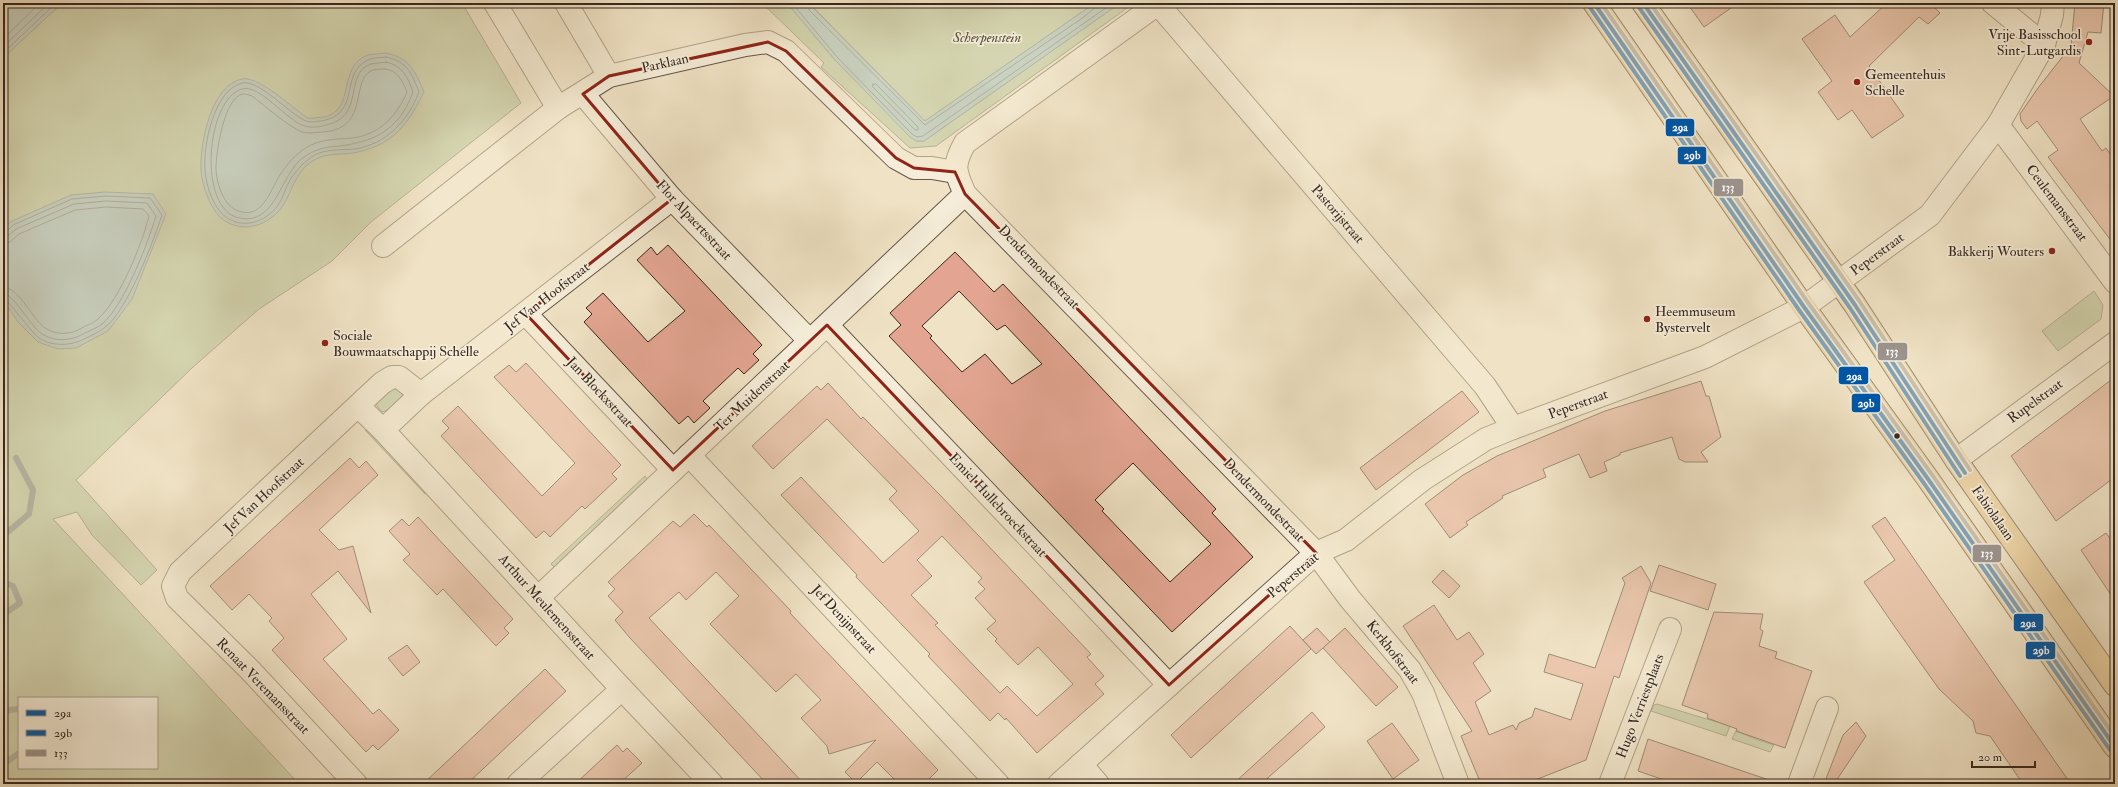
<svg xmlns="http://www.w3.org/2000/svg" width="2118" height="787" font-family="'IM FELL Double Pica',serif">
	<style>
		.green { fill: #b4c599; stroke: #76765c; fill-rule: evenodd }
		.water { fill: #9cbdbc; stroke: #74817d }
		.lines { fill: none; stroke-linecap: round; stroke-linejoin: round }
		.shore { stroke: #6a726e; stroke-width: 1 }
		.stream { stroke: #74817d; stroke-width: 6 }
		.building { fill: #e3a591; stroke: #38281f; fill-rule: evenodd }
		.minor-casing { stroke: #665748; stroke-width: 24 }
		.major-casing { stroke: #38281f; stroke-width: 24 }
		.minor { stroke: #f5edd9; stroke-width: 22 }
		.major { stroke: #e8c282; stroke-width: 22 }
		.bus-1-casing { stroke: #f5edd9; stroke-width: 7 }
		.bus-2-casing { stroke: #f5edd9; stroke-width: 7 }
		.bus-3-casing { stroke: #f5edd9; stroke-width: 7 }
		.bus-1 { stroke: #0056a4; stroke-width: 4 }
		.bus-2 { stroke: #0056a4; stroke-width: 4 }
		.bus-3 { stroke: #9c948f; stroke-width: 4 }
		.marked { fill: none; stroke: #8f2418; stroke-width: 3; stroke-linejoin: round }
		.poi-dot { fill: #8f2418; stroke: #f5edd9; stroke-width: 1.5 }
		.bus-dot { fill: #38281f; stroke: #f5edd9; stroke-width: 1.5 }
		.labels { text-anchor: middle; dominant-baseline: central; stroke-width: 3.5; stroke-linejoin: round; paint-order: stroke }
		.poi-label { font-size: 14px; fill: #38281f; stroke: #f5edd9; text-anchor: start }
		.park-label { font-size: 14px; font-style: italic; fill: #574f3e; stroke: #f5edd9 }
		.street-label { font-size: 14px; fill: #38281f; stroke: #f5edd9 }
		.line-badge { stroke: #f5edd9; stroke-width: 1.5 }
		.badge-label { font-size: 11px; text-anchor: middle; font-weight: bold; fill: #fff }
	</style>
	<rect width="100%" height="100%" fill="#f0e3c5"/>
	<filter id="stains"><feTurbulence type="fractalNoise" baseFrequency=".005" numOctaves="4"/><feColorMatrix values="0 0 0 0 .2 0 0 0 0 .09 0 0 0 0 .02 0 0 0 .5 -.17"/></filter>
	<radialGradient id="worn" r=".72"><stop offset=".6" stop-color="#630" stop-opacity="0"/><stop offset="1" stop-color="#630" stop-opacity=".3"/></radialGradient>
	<g class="green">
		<path d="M62,3H462L521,103L371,222L332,261L259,309L192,368L76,480L157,570L141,585L92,535L77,512L53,519L299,784H3V58ZM19,698H157V768H19Z"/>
		<path d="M762,3H787L835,60L916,141H924L1120,3H1134L936,146L910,148L821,67L824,63Z"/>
		<path d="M814,3H1095L925,121L812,6Z"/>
		<path d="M2094,291L2103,305L2101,319L2058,351L2042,331Z"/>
		<path d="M400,383L405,396L389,409L382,412L377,406L375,399Z"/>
		<path d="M370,426L430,490L425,494L365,430Z"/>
		<path d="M645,476L648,480L555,568L551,564Z"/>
		<path d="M1657,704L1730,726L1726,736L1651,711L1654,705Z"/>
		<path d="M1736,731L1758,740L1774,745L1770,752L1732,739Z"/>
	</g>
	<g class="water">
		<path d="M3,3H62L3,58Z"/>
		<path d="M787,3H814L812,7L925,121L1095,3H1120L924,141H916L910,137L835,60Z"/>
		<path d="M386,53C410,58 415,71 424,92C408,124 394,144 358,152C346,155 332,153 321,157C293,167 293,196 278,212C263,227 243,232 225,221C212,214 201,184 201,169C200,143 211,85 242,79C257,76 286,102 298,111C301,113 305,117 308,118C312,119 320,117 324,117C356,111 337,65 368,55C373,54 380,54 386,53Z"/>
		<path d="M105,192L153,194L166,214L132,299L108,331L76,348L58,349L38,342L19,323L3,300V229L10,222L71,195Z"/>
	</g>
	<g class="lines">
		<g class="shore">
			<path d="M792,3L838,58L912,134L917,137L923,136L1113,3"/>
			<path d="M809,3V10L925,125L1081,19L1096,7L1097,3"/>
			<path d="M3,39L40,3"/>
			<path d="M3,47L49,3"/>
			<path d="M3,53L56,3"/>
			<path d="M386,57C407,61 412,74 419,92C408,121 386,144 355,149C344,150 330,149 319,153C307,158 295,171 289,182C284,191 282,202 275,209C263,222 245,228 229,219C214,211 206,186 205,170C203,145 214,90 242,83C259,79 289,114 306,121C310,123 321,121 326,120C360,111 340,73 368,60C373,57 381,58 386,57Z"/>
			<path d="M386,62C402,65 408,77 413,92C403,120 385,137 356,143C334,149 325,143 304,157C280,173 277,226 239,218C197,209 206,99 242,89C259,83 288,122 305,126C311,128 321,127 326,125C366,117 343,73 371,64C375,63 381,63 386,62Z"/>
			<path d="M385,69C397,70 403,81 407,92C397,116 379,135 352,138C340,139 327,139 316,143C301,148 288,162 280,175C270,190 262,222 236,210C223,204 216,182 216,168C216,153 224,97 243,94C246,94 249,95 252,96C265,106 288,126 302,132C309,134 317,132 324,132C371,128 349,78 373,70C377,69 382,69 385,69Z"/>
			<path d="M873,84H876L918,127V130H915L873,87Z"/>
			<path d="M3,232L7,231L13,225L72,199L106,196L150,198L162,215C153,242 127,312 104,328C99,332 92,335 86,338C72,346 53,347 39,338C30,331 8,299 3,298"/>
			<path d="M3,237L9,235L16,229L74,204L106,201L147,203L156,216C148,243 124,306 102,324C97,328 89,331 83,334C71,341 55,342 42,334C30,326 14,294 3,293"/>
			<path d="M3,243L10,242L19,234L75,210L106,207L143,209L149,216C142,244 120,299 98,319C94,323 85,326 80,329C69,335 56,335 45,328C31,318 20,288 3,287"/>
		</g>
		<g class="stream">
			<path d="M3,536L29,514L33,490L16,458"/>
			<path d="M3,582L13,586L20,603L4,614L3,621"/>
			<path d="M3,714L10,710L19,709"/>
			<path d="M3,767L4,764L19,753"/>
		</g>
	</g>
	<g class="building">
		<path d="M1687,3H1738L1704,27Z"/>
		<path d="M1887,3H1934L1932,5L1940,13L1928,24L1919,17L1869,66L1904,116L1872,138L1852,110L1838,120L1818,92L1832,81L1802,39L1835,15L1850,37Z"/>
		<path d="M2075,3H2104L2101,33L2088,32L2079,63L2114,96L2080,119L2102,151L2106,148L2115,161V246L2048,157L2058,150L2037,121L2027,129L2021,121L2020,114L2038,88L2071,46Z"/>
		<path d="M668,245L762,345L753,354L759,360L744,374L738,368L703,401L710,408L694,423L688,416L679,424L584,322L592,314L586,308L603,293L648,342L685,311L637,260L651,247L657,255Z"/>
		<path d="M955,252L994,292L1003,284L1216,509L1212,513L1253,557L1172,632L889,336L901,325L890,313ZM959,291L997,330L1005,325L1042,364L1012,384L985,354L962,372L930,338L932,336L922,326ZM1133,463L1211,544L1170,582L1102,511L1104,509L1095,500Z"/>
		<path d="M526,363L621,465L612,474L617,479L585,509L582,506L550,537L544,531L536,538L441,436L449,428L442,421L458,406L542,496L575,463L494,377L509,365L516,372Z"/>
		<path d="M2115,377V477L2056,521L2011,456Z"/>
		<path d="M1701,381L1706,396H1709L1721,437L1701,452L1708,462H1685L1679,459L1672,437L1620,453V455L1604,462L1607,471L1590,478L1579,454L1543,469L1546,477L1502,496L1503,498L1466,522L1468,525L1450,538L1425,504L1463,475L1497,456L1605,411Z"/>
		<path d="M828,383L861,419L863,417L940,495L1091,654L1087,657L1104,676L1095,684L1104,694L1037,753L1006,718L1005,720L998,713L990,721L928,656L930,654L856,577L857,575L781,495L801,477L883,563L919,531L889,499L897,491L827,419L773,469L752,446L817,386L821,390ZM942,536L982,578L978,582L985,589L975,598L996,621L987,629L997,639L995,641L1018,665L1038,647L1073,684L1037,716L1007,686L1000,693L935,625L938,623L911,595L932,576L917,560Z"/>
		<path d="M1462,391L1479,412L1376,490L1360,468Z"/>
		<path d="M350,458L359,468L366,461L378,475L319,530L339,550L353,546L371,613L338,571L311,594L347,639L323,659L373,714L379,709L399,730L378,750L373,745L366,752L272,650L284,638L269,621L272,618L249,594L232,610L210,586Z"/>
		<path d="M694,514L707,527L709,525L791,611L790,613L938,770L924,784H899L877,762L856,783L845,772L876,740L829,754L827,746L801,718L821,700L796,674L776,692L710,624L739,596L716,572L686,600L679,592L649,618L804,784H767L630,638L615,620L623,612L608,596L615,589L608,582L673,521L680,527Z"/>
		<path d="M418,517L513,619L504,628L509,633L496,646L443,589L437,595L403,560L410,554L389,531L402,519L409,526Z"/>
		<path d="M1885,517L1996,677L2071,784H2023L1990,736L1976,733L1973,721L1939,689L1895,627L1864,582L1895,560L1872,526Z"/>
		<path d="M2106,533L2115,545V601L2081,550Z"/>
		<path d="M1659,565L1716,584L1708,610L1650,591Z"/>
		<path d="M1641,566L1651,583L1619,678L1614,676L1586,760L1525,784H1481L1461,736L1472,731L1403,626L1434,605L1457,640L1469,632L1484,654L1473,663L1491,691L1475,702L1489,735L1513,725L1516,730L1519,723L1532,717L1535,708L1571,720L1583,684L1544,672L1549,654L1595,668L1625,583L1622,578Z"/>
		<path d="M1443,570L1460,586L1449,598L1432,582Z"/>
		<path d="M1714,612L1763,614L1760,629L1763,631L1759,646L1777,652L1775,658L1812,671L1785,748L1736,731L1737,729L1707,718L1708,714L1682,705Z"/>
		<path d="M1290,626L1311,649L1191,758L1171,735Z"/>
		<path d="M1317,628L1330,642L1316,654L1303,640Z"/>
		<path d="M1345,628L1398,687L1376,706L1323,648Z"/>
		<path d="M407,645L420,662L403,676L388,658Z"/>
		<path d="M545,669L566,691L467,784H423Z"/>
		<path d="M1312,712L1325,727L1261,784H1233Z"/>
		<path d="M1856,722L1866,736L1834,784H1824L1843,735Z"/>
		<path d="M1392,723L1419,760L1393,779L1367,741Z"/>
		<path d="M1648,739L1772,781V784H1676L1638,771Z"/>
		<path d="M617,745L623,752L627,748L642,763L619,784H575Z"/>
	</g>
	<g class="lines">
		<g class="minor-casing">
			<g id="minor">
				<path d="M495,3L558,108"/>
				<path d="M566,3L609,76"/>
				<path d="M1159,3L965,143C952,166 955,171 965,194L1316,553L1350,599L1410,670L1423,693L1458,784"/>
				<path d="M1993,3L2044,45"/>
				<path d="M1158,4L1485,386L1513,428"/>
				<path d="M583,94L672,199L810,341"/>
				<path d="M1998,125L2115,282"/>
				<path d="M383,246L558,108L609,76L745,45L768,42L786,51L896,158L914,168H932L955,172"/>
				<path d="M526,314L673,470"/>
				<path d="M827,325L1169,685"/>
				<path d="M421,394L672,199"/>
				<path d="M383,430L622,689L712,784"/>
				<path d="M689,455L998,784"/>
				<path d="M1956,460L2115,343"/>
				<path d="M539,597L965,194"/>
				<path d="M1081,764L1098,784"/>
				<path d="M356,784L250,670L177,598L173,586L180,572L382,383L392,377H399L421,394L383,430L358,406"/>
				<path d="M518,784L622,689"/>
				<path d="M1059,784L1316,553L1346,540L1422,480L1486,439L1513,428L1705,357L1804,307L1930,215L1998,125L2044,45L2052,15L2053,3"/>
				<path d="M1610,784L1670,629"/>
				<path d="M1799,784L1827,708"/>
			</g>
		</g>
		<g class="major-casing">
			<g id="major">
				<path d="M1594,3L1804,307L1928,479L2115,747"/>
				<path d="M1643,3L1855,305L1956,460L2115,685"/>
			</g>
		</g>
		<use href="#minor" class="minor"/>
		<use href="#major" class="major"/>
		<g class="bus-1-casing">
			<g id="bus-1">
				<path d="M1594,3L1804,307L1928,479L2115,747"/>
				<path d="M1643,3L1855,305L1965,473"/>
			</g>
		</g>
		<g class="bus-2-casing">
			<g id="bus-2">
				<path d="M1589,6L1799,310L1923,482L2110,750"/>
				<path d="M1638,6L1850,308L1960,476"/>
			</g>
		</g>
		<g class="bus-3-casing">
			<g id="bus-3">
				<path d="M1601,3L1809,304L1933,476L2115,737"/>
				<path d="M1650,3L1860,302L1970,470"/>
			</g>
		</g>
		<use href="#bus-1" class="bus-1"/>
		<use href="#bus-2" class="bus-2"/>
		<use href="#bus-3" class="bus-3"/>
	</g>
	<path d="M0 0H2118V787H0ZM768,42L786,51L896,158L914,168L955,172L965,194L1316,553L1169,685L827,325L673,470L526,314L672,199L583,94L609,76Z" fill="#f0e3c5" fill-opacity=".55" fill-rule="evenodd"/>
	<path class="marked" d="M768,42L786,51L896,158L914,168L955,172L965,194L1316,553L1169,685L827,325L673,470L526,314L672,199L583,94L609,76Z"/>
	<g class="poi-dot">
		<circle cx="2089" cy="42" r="4"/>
		<circle cx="1857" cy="82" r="4"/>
		<circle cx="2052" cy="251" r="4"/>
		<circle cx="1647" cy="319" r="4"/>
		<circle cx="325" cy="343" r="4"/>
	</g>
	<circle class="bus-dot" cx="1897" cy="436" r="3.5"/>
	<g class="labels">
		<g class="poi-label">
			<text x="2081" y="34" text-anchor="end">Vrije Basisschool<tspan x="2081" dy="16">Sint-Lutgardis</tspan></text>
			<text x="1865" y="74">Gemeentehuis<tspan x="1865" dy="16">Schelle</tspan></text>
			<text x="2044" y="251" text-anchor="end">Bakkerij Wouters</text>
			<text x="1655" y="311">Heemmuseum<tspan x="1655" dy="16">Bystervelt</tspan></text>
			<text x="333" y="335">Sociale<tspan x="333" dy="16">Bouwmaatschappij Schelle</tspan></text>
		</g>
		<g class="park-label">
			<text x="987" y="37">Scherpenstein</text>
		</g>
		<g class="street-label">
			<text transform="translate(665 63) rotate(-13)">Parklaan</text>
			<text transform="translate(2057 203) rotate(53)">Ceulemansstraat</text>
			<text transform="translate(1338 214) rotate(49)">Pastorijstraat</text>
			<text transform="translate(694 220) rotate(47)">Flor Alpaertsstraat</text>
			<text transform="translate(1877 254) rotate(-36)">Peperstraat</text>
			<text transform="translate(1039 267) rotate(46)">Dendermondestraat</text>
			<text transform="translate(547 297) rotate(-38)">Jef Van Hoofstraat</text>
			<text transform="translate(600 392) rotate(47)">Jan Blockxstraat</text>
			<text transform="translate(752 396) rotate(-43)">Ter Muidenstraat</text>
			<text transform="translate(2035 401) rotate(-36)">Rupelstraat</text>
			<text transform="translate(1578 404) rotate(-20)">Peperstraat</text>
			<text transform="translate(264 495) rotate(-43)">Jef Van Hoofstraat</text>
			<text transform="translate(1264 500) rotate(46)">Dendermondestraat</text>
			<text transform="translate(998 505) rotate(47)">Emiel Hullebroeckstraat</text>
			<text transform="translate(1993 513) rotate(55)">Fabiolalaan</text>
			<text transform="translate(1293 575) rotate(-40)">Peperstraat</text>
			<text transform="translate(547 607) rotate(48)">Arthur Meulemensstraat</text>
			<text transform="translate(844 619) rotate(47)">Jef Denijnstraat</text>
			<text transform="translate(1393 652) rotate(52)">Kerkhofstraat</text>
			<text transform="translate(263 686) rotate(46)">Renaat Veremansstraat</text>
			<text transform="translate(1640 706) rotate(-69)">Hugo Verriestplaats</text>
		</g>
	</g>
	<g class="line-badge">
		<rect x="1665" y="118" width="30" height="19" rx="4" fill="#0056a4"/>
		<rect x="1677" y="146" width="30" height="19" rx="4" fill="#0056a4"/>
		<rect x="1713" y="178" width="31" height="19" rx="4" fill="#9c948f"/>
		<rect x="1877" y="342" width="31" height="19" rx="4" fill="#9c948f"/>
		<rect x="1838" y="366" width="31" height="19" rx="4" fill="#0056a4"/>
		<rect x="1851" y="393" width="30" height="20" rx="4" fill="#0056a4"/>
		<rect x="1972" y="544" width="30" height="19" rx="4" fill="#9c948f"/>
		<rect x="2013" y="613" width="31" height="19" rx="4" fill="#0056a4"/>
		<rect x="2025" y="641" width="31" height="19" rx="4" fill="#0056a4"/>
	</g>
	<g class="badge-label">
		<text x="1680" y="131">29a</text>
		<text x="1692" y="159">29b</text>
		<text x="1728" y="191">133</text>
		<text x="1892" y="355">133</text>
		<text x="1854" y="380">29a</text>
		<text x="1866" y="407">29b</text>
		<text x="1987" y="557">133</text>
		<text x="2028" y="627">29a</text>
		<text x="2041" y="654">29b</text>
	</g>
	<rect width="2118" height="787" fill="none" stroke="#f0e3c5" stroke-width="16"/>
	<rect x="4" y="4" width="2110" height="779" fill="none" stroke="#38281f" stroke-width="2"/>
	<rect x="8" y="8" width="2102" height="771" fill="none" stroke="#38281f"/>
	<rect x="18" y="697" width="140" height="72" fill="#f5edd9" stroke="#a99e8f"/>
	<rect x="26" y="710" width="20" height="6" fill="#0056a4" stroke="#a99e8f"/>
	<text x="54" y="717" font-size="12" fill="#38281f">29a</text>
	<rect x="26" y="730" width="20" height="6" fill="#0056a4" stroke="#a99e8f"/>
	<text x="54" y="737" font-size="12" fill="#38281f">29b</text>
	<rect x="26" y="750" width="20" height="6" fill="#9c948f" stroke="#a99e8f"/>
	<text x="54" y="757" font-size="12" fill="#38281f">133</text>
	<path d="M1972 761v6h63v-6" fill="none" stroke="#38281f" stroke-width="2"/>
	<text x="1978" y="761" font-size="12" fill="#38281f" stroke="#f5edd9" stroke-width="3" paint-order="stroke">20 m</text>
	<rect width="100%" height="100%" filter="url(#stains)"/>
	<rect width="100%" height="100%" fill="url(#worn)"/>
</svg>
